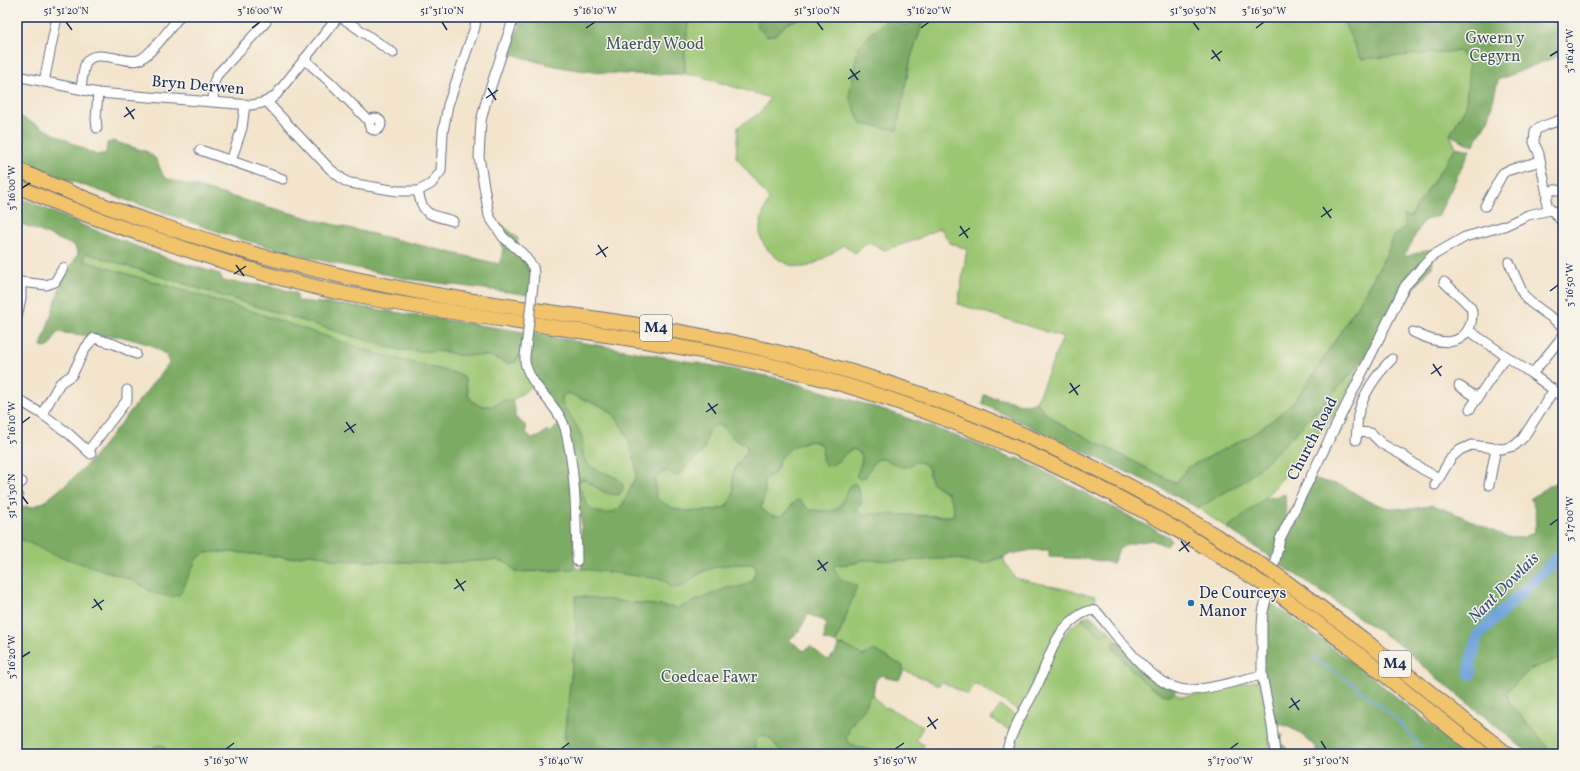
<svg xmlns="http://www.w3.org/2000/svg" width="1580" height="771" font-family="Vollkorn,serif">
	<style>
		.green { fill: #9bc672; stroke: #5b7a68 }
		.forest { fill: #7cab64; stroke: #4c6d61; fill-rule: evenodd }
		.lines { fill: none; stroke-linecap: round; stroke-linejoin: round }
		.stream { stroke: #6fa3db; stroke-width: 2 }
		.river { stroke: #6fa3db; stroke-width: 12 }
		.minor-casing { stroke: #676e84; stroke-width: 11 }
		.major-casing { stroke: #676e84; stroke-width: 14 }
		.highway-casing { stroke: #676e84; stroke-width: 16 }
		.minor { stroke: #fff; stroke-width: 9 }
		.major { stroke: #f1c36a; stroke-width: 12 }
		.highway { stroke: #f1c36a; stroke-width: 14 }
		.minor-bridge-casing { stroke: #676e84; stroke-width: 11; stroke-linecap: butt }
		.highway-bridge-casing { stroke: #676e84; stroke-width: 16; stroke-linecap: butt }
		.minor-bridge { stroke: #fff; stroke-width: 9 }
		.highway-bridge { stroke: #f1c36a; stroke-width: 14 }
		.ticks { fill: none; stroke: #1b2f5e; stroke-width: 1.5 }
		.poi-dot { fill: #1f6fb2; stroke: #f7f3e8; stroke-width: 1.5 }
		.labels { text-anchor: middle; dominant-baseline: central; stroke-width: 3; stroke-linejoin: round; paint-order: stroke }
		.shield { fill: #f7f3e8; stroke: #5d6a87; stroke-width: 1 }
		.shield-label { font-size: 15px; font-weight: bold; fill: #1b2f5e }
		.park-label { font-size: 16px; fill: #3b5563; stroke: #f7f3e8 }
		.street-label { font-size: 16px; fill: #1b2f5e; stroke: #f7f3e8 }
		.poi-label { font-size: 16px; fill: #1b2f5e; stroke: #f7f3e8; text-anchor: start }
		.water-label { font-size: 17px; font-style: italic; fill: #345284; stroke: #f7f3e8 }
		.neatline { fill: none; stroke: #1b2f5e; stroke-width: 1.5 }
		.ticks-label { font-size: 10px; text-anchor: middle; fill: #1b2f5e }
	</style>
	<rect width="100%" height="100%" fill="#f7f3e8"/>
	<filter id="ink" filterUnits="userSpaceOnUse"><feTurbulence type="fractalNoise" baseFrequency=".025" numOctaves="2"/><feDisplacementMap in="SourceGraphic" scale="8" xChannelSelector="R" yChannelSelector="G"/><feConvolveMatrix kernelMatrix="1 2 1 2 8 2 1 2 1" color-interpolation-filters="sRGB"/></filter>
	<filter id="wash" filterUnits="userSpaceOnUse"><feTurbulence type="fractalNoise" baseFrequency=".012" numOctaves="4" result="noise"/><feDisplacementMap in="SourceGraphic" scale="16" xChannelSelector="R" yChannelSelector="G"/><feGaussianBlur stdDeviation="0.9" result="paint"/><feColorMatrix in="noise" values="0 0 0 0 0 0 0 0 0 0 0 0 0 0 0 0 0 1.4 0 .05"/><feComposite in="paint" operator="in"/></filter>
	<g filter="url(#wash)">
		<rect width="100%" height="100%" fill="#f3e4cc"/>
		<g class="green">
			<path d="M689,17H757V26L775,35L787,24L802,17H888L858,47L896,130L911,57L925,17L1159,18L1344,17L1361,59L1459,51L1469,65L1466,106L1450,135L1456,147L1410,217L1405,228L1395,234L1387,253L1360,301L1315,372L1296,399L1274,419L1250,436L1187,468L1176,483L1064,426L1048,415L1036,402L1063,337L958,304L967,249L950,243L940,228L913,241L884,250L869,242L855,253L844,245C834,251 820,262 809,266C790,272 762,252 760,233C759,222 765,209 769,199L736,157L738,127L761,112L770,98L699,76L685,74V52Z"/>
			<path d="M890,17H918L915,22L904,26L898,23Z"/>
			<path d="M86,253L387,347L400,350L446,352L458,355L490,356L509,364L515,362L526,348L535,384L512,401L504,400L492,406H480L472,401L468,395L465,379L459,374L381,355L251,311L84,261Z"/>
			<path d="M1376,340L1335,414L1287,473L1264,499L1227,528L1198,508L1246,480L1291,438L1353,372Z"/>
			<path d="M569,393C584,402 600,402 613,414C623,424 639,461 636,476C635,479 632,483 631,487C626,500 619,516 602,513C599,513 594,511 591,509C584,503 583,492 578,485L580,480L583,479C595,486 604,495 619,494L621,481C611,475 595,471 588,464C580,456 584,448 582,438C580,430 566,411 562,403V397L565,394Z"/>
			<path d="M716,424L724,427L734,439L747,446V451C743,458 733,467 733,475C732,485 737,494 728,504C722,512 687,513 677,509C670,507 662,503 655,498V480C664,468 672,470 685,469C690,462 694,461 699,456C706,450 706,437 709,429Z"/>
			<path d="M807,441L816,442L823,446V451L821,455L839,462L845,453L852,449L859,452L862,456L861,464L856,476L866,477C868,472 870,466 874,462C883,452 897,469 907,467C910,466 913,463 915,462L924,463L929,469L928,474L939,488L948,493L954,508L953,516L872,514L860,515L857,512L861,499L859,487L845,496C839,516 826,510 809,510L801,501L792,504C785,518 772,521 761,508L765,493L764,479L778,467L779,460L790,448Z"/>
			<path d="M17,537L54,555L74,560L134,581L154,593L183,589L196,559L205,553L216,552H234L289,558L310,554L325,556L333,560L364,561L442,563L496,560L506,562L517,572L553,571L567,568L586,569L662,579L666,581L670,587C686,587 688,580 701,573C714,565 739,563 754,564L756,569L752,580L745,585L739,587L727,588L678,608L576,596V639L574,650L564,738L571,754H166V750L155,746L150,754H17Z"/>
			<path d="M952,558C963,559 974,564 985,563C993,562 996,558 1004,558V561L1015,578L1095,596L1096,600L1081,609L1058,627L1021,710H1018L975,683L968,695L942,682L940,685H935L932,682L903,670V666L874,650L863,656C854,652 848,644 838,646L836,643L848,612L845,581C839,578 835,574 834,567L836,565L855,563L863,560L907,561Z"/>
			<path d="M1084,617L1108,630L1166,689L1182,697L1260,680L1266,707L1271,754H1010L1018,731L1056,647L1069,629Z"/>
			<path d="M1562,656L1563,754H1553L1509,702L1506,692L1531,669Z"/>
			<path d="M873,694C876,700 880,705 886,708L887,707L923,727L916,740L924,745L918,754H880C871,747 853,751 846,739C848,734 849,728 852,724C859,714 867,709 869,697Z"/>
			<path d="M1000,706L1017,716L1009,730L991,719Z"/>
			<path d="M761,735C775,737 774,749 786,754H754L756,747L755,741Z"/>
		</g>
		<g class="forest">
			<path d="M522,17H689L685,52V74C641,75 594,75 551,65C536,62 521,57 507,52L519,28Z"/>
			<path d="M757,17H802L787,24L775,35L766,36L757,26Z"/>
			<path d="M888,17L904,26L915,22L918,17H925L911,57L897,130L861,124L849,96L858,47Z"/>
			<path d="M1341,17H1554L1563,25V54L1498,80L1489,118L1473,146L1450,135L1466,106L1469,65L1459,51L1361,59Z"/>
			<path d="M17,115L96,155L106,153L107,143L113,141L148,152L156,159L164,177L168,179L323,222L499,264C505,251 503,242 497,230L501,224L518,238L517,246L533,277L530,295L408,279L328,262L237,238L65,179L17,158Z"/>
			<path d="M1456,147L1470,150L1438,216L1423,221L1404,257L1435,248L1432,267L1411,292L1353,372L1291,438L1246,480L1198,508L1159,487L982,404L984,395L1027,405L1036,402L1048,415L1064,426L1176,483L1187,468L1250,436L1274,419L1296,399L1315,372L1360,301L1387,254L1395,234L1405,228V215L1410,217Z"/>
			<path d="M17,196L84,226L172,260L220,274L223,281L275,287L296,293L298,301L355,306L524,332L725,368L777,378L888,411L962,438L1012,459L1018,458L1169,537L1171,540L1166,546L1152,540L1128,544L1119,549L1113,563L1088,559L1049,557V550H1032L1006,555L1004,558H997L987,563H975L952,558L907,561L863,560L855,563L836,565L834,567C836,579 847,582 857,586L836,643H834L824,640L825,628L828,623L808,614L800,630L789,640L804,651L810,646L827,660L835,654L838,646L844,645L863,656L874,650L903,666V673L899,680L887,678L882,675C873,678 875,687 873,694L869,697C867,709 859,714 852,723C849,728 848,734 846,739C853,752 871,747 880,754H786C774,749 775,737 761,735L755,741L756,746L754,754H571L564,738L574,650L576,639L575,596L678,608L727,588L739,587L745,585L752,580L754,577L756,569L754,564C738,563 717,565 702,572C692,577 683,591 670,587L666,581L662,579L582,569L581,516H574L575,569L516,572L506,562L496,560L442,563L364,561L333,560L325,556L310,554L289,558L234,552H216L205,553L196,559L183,589L179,595L170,597L154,593L134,581L109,572L54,555L17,537V506L32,507L44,502L70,481L94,457L169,363L166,355L151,345L120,336H90L57,332L50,346L45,348L41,346L63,279L78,254L75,246L17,222ZM86,253L387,347L400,350L446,352L458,355L490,356L509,364L515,362L526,344L529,373L562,421L550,433L547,430L539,437L532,438L526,433V426L515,417V408L512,401L504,400L492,406H480L472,401L468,395L465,379L459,374L381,355L251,311L84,261ZM569,393C584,402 600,402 613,414C623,424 639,461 636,476C635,480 632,483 631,487C626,500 619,516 602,513C598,513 594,511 591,508C584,503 583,492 578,485L580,480L583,479C595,486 604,495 619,495L623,489V484C614,472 598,474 588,464C580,456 584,448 582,438C580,428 567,412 562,403V397L565,394ZM716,425L724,427L734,439L747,446C748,457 737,462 734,472C730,482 738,493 728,505C722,512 687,513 677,509C670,507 662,503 656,498L655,480C659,474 662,470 670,471L672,474L677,476L682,473L689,463L700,455L704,451L709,429ZM807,441L816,442L823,446L822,461L826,466C839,465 841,455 852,449L859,452L862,456L861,464L856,476L860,479C871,474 871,461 879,459C889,458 897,469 907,467C910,466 913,463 915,462L924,463L929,469L931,482L948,493L954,508L953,516C922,518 891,512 860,515L857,512V508L861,505V499L856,484H852C847,489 845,495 843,501C838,515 821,510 809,510L801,501L796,500C792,504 790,509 787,512C779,520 767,515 761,508L765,493L764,479L775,473L779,460L790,448Z"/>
			<path d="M1563,477V657L1531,669L1506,692L1509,702L1553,754H1530L1425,668L1404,648L1227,528L1264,499L1285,494L1286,518L1312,478L1343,486L1368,501L1388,508L1412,509L1433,505L1461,516L1506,537L1522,538L1534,532C1537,520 1537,510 1530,499Z"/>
			<path d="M1266,599L1368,674L1467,754H1315L1318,749C1306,739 1293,725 1277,724L1274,721L1262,675Z"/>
			<path d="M1089,615L1108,630L1110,632L1103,636L1097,633L1081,619Z"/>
			<path d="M1121,641L1148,670L1178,688C1175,692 1173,695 1168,695C1154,697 1120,659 1113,647V643Z"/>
			<path d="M1277,734L1283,735L1280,742L1293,754H1275Z"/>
			<path d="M160,745L164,746L166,754H150L155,746Z"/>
		</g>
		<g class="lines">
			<g class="stream">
				<path d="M1556,42L1563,47"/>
				<path d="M1312,657L1350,682L1396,719L1427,754"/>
			</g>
			<path class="river" d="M1470,674L1471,660L1478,635L1563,553"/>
		</g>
	</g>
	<g filter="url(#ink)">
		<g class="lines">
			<g class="minor-casing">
				<g id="minor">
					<path d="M341,17L393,53"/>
					<path d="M514,17L486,101L481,121L479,157L489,216L503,237L523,254L533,267L534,273L533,285"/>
					<path d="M304,59L330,82L370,122"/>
					<path d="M17,76L98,93L251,105C261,104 269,102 276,95L338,17"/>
					<path d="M44,82L57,17"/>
					<path d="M81,89C82,81 83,72 85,65C92,45 125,65 139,60C150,56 171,27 179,17"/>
					<path d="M213,102L214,82L217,75L266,22"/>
					<path d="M267,102L330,169L345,181L350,183L397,191H418L431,184L441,171L443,132L448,105L475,27L476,17"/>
					<circle cx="375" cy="124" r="6"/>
					<path d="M97,128L96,119L98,93"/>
					<path d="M200,150L283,179"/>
					<path d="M231,161L242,128L245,104"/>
					<path d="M418,191C423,217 430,214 453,221"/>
					<path d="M1563,192C1541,180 1541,221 1563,210"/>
					<path d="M1547,195L1539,154L1534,142L1535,131C1546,122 1553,125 1563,118"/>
					<path d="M1485,206L1503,173C1508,169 1532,164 1540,161"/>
					<path d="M1553,211L1563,223"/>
					<path d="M1509,262L1523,294L1530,302L1563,326"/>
					<path d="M17,317L21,298V282L46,285L55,282L63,268"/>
					<path d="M1468,330L1532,374L1563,397"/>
					<path d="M1413,332C1433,342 1462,351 1471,323C1472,318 1473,313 1471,308C1467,302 1450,288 1444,282"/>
					<path d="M526,348C525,354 524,361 526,366C533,389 558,405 565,428C576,472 576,517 577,561"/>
					<path d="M1532,374L1563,336"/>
					<path d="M1459,386L1478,398"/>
					<path d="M17,399L42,414L68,433L91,454"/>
					<path d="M1470,409L1506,356"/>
					<path d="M42,414L60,383L72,375L86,347L94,338L114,344L136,354"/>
					<path d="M1357,432L1371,433L1382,444L1402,455L1422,469L1439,478"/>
					<path d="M1356,440C1357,432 1357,423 1358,415C1363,394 1377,374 1392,359"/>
					<path d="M88,451L127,400V390"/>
					<path d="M1435,485L1451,458L1460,450L1471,445L1502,449L1514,446L1523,438L1553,391"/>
					<path d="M1489,485L1496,448"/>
					<path d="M17,486L22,482"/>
					<path d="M17,494L18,496"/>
					<path d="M1006,754C1011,729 1027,707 1038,684C1045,668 1050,650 1059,636C1065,626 1084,607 1096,611C1118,636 1153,691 1190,690C1212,689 1240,680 1262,675"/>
					<path d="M1275,754L1272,726L1262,675V626L1263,612L1280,539L1405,286L1432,256L1465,237L1504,226L1528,215L1551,210"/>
				</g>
			</g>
			<g class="major-casing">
				<path id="major" d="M1562,17H1563"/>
			</g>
			<g class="highway-casing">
				<g id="highway">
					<path d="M17,169C67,193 119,212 172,229C260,258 350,280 442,296C545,313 649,323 750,346C935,386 1109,463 1266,568"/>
					<path d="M17,186C61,206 107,223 153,238C219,261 288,283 357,296C489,321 624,333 756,362C905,395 1048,455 1179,531C1208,548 1235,566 1263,584"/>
					<path d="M1281,578L1363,639L1507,754"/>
					<path d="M1276,592L1351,648L1483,754"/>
				</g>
			</g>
			<use href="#minor" class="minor"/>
			<use href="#major" class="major"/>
			<use href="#highway" class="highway"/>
			<g class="minor-bridge-casing">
				<path id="minor-bridge" d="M526,348L533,285"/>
			</g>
			<g class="highway-bridge-casing">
				<g id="highway-bridge">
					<path d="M1266,568L1281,578"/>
					<path d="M1263,584L1276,592"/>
				</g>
			</g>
			<use href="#minor-bridge" class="minor-bridge"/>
			<use href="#highway-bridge" class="highway-bridge"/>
		</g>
	</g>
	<path class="ticks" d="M66,22L72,30M442,22L447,30M817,22L823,30M1193,22L1199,30M252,28L260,22M586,28L595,22M921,28L929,22M1256,28L1264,22M1212,50L1220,61M1550,56L1558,51M1211,59L1222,51M850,69L858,80M848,79L860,71M488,88L496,100M486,98L498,90M126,107L134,119M124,117L135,109M22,188L30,183M1323,207L1331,218M1321,217L1332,209M960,226L968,238M959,236L970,228M598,245L606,257M596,255L608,247M236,265L244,276M234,274L246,266M1550,291L1558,285M1433,364L1441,376M1431,374L1442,366M1070,383L1078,395M1069,393L1080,385M708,403L716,414M706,412L718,404M346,422L354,433M22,423L30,417M344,432L356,424M22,496L28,504M1550,525L1558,519M1181,541L1189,552M1179,551L1190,542M818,560L826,571M817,570L828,562M456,579L464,591M454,589L466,581M94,599L102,610M92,608L104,600M22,657L30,652M1291,698L1299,710M1289,708L1300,700M928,717L936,729M927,727L938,719M1321,741L1326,749M226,749L234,743M561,749L569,743M895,749L904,743M1230,749L1238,743"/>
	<circle class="poi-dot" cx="1191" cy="603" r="4"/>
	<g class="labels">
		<g class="shield">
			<rect x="640" y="315" width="32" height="26" rx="3"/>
			<rect x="1379" y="651" width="32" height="26" rx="3"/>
		</g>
		<g class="shield-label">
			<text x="656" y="328">M4</text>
			<text x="1395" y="664">M4</text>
		</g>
		<g class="park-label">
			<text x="1495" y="39">Gwern y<tspan x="1495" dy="18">Cegyrn</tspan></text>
			<text x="655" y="45">Maerdy Wood</text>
			<text x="709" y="678">Coedcae Fawr</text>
		</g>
		<g class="street-label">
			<text transform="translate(198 86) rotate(5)">Bryn Derwen</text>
			<text transform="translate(1313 439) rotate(-63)">Church Road</text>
		</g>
		<g class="poi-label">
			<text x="1199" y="594">De Courceys<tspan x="1199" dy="18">Manor</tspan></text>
		</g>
		<g class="water-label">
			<text transform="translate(1504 588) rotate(-45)">Nant Dowlais</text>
		</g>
	</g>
	<rect width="1580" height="771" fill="none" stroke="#f7f3e8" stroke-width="44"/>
	<rect x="22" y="22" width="1536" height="727" class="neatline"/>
	<g class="ticks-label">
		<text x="66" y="14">51°31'20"N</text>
		<text x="260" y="14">3°16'00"W</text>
		<text x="442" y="14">51°31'10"N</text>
		<text x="595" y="14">3°16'10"W</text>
		<text x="817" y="14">51°31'00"N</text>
		<text x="929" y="14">3°16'20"W</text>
		<text x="1193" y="14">51°30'50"N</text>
		<text x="1264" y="14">3°16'30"W</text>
		<text transform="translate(1569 51) rotate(-90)" y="4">3°16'40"W</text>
		<text transform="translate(11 188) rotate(-90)" y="4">3°16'00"W</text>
		<text transform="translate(1569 285) rotate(-90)" y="4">3°16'50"W</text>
		<text transform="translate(11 423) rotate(-90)" y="4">3°16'10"W</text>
		<text transform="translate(11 496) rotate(-90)" y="4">51°31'30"N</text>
		<text transform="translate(1569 519) rotate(-90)" y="4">3°17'00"W</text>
		<text transform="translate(11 657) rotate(-90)" y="4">3°16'20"W</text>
		<text x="226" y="764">3°16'30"W</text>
		<text x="561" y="764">3°16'40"W</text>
		<text x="895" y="764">3°16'50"W</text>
		<text x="1230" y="764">3°17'00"W</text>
		<text x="1326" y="764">51°31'00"N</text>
	</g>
</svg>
